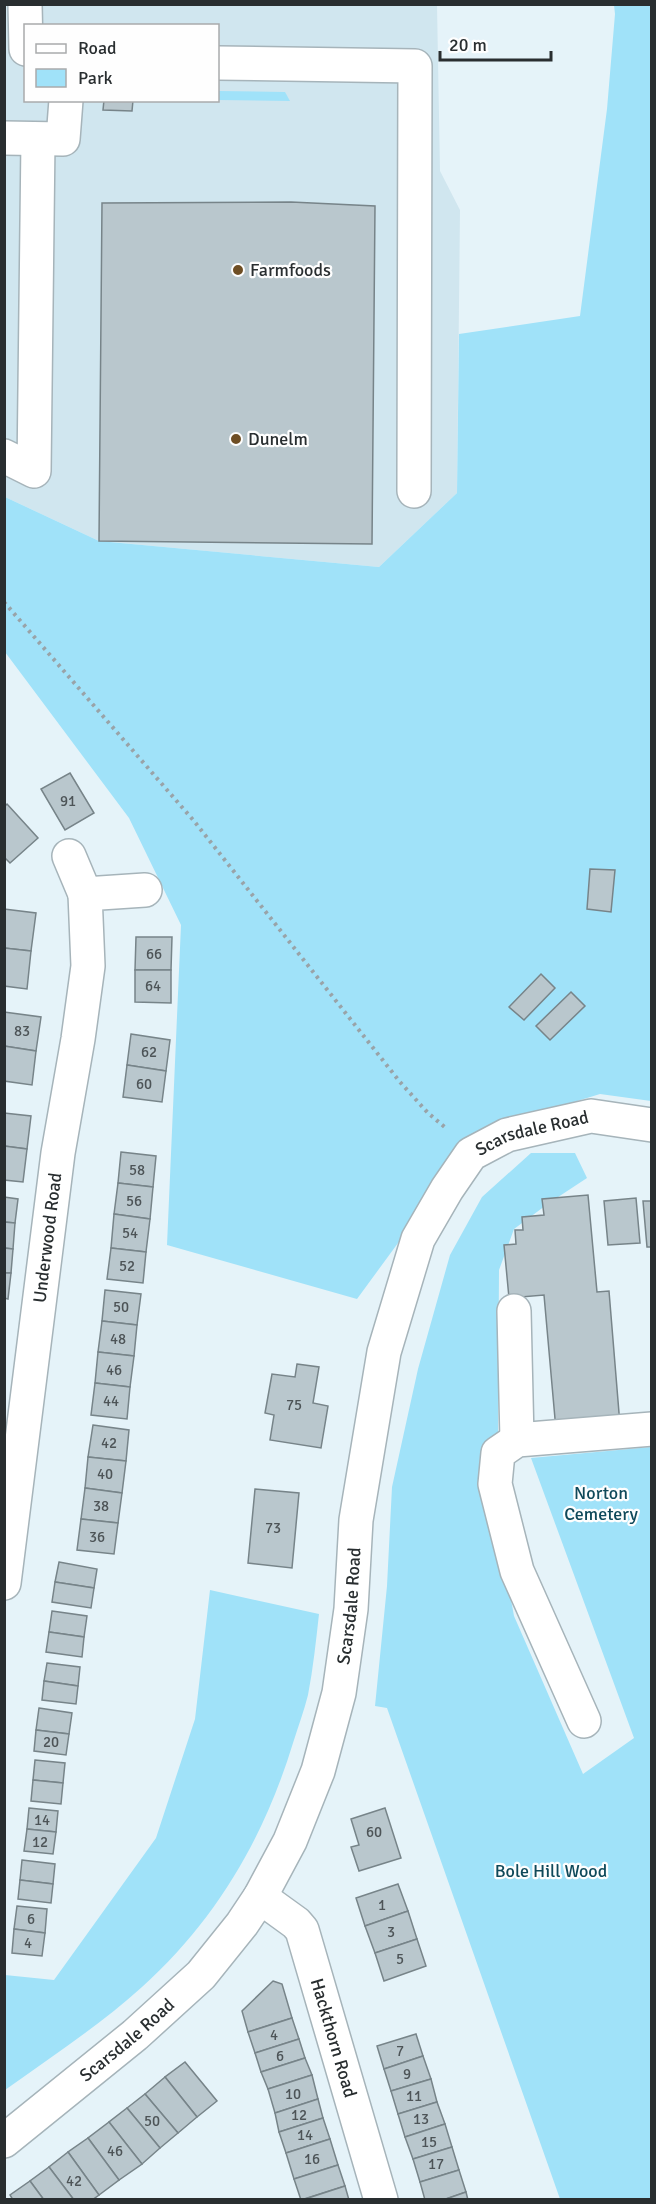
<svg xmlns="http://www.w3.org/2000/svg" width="656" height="2204" font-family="Signika,sans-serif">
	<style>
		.built { fill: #d0e6ef; fill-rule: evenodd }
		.green { fill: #a0e2f9 }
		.building { fill: #b9c7cd; stroke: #778489; stroke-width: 1.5 }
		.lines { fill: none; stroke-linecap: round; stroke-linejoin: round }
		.minor-casing { stroke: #a6b4ba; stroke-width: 36 }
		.path { stroke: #99a3a8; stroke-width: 4; stroke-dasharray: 3 4.5; stroke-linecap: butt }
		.minor { stroke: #fff; stroke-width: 33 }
		.poi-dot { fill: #6e4e24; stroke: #fefefe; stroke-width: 2 }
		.labels { text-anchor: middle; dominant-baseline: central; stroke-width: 4.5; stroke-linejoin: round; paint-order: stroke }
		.number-label { font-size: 15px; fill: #4d5457 }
		.poi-label { font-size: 18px; fill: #292e30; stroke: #fefefe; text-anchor: start }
		.street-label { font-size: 18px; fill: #292e30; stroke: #fefefe }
		.park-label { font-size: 18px; fill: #0f495a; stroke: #fefefe }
	</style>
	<rect width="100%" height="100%" fill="#e5f3f9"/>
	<path class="built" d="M5,5H437L440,171L460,210L457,493L379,567L99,541L5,497ZM26,26H218V100H26Z"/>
	<g class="green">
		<path d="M614,5H651V1101L600,1094L480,1131L357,1299L167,1245L181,925L129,818L5,652V497L99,541L379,567L457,493L459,334L580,316L607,109L615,14Z"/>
		<path d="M218,91L285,92L290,101L218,100Z"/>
		<path d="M531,1153H575L587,1178L549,1203L514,1229L499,1270L498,1432L494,1507L514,1616L583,1774L634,1738L531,1458L651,1447V2199H560L387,1708L375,1706L387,1586L392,1487L418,1369L450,1255L482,1197Z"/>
		<path d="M210,1590L319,1614C316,1641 313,1669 308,1695C304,1711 298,1727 293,1743C264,1838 216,1920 142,1987C100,2025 51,2057 5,2090V1975L54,1980L156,1838L195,1719Z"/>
	</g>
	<g class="building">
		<path d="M104,100H133L132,111L103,110Z"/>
		<path d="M291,202L375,206L372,544L99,541L102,203Z"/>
		<path d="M70,773L94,813L65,830L41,789Z"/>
		<path d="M7,804L38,838L10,863L4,857V807Z"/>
		<path d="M590,869L615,870L611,912L587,909Z"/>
		<path d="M4,909L36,913L31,951L4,948Z"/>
		<path d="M136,937H172L171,970H135Z"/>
		<path d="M4,948L31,951L27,989L4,986Z"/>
		<path d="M135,970H171V1003L135,1002Z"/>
		<path d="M541,974L555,988L524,1020L509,1007Z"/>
		<path d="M571,992L585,1006L550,1040L536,1026Z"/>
		<path d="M4,1012L41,1017L36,1051L4,1046Z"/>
		<path d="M131,1034L170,1040L166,1071L127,1065Z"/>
		<path d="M4,1046L36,1051L32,1085L4,1081Z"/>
		<path d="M127,1065L166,1071L162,1102L123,1097Z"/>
		<path d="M4,1113L31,1116L27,1149L4,1146Z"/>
		<path d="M4,1146L27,1149L23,1182L4,1180Z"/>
		<path d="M121,1152L156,1156L153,1187L118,1183Z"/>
		<path d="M118,1183L153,1187L150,1219L114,1214Z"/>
		<path d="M588,1195L597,1292L609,1291L620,1425L556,1430L544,1295L509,1298L504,1245L516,1244L515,1230H523L522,1217L544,1215L542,1199Z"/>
		<path d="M4,1197L18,1199L15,1223L4,1222Z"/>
		<path d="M636,1198L640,1243L608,1245L604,1201Z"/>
		<path d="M643,1201H652V1247H647Z"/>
		<path d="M114,1214L150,1219L146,1252L111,1248Z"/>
		<path d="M4,1222L15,1223L13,1249L4,1248Z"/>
		<path d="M4,1248L13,1249L11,1273H4Z"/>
		<path d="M111,1248L146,1252L143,1283L107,1279Z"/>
		<path d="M4,1273H11L8,1299L4,1298Z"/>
		<path d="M105,1290L141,1294L137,1325L102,1321Z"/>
		<path d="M102,1321L137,1325L134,1356L98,1352Z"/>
		<path d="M98,1352L134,1356L130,1387L95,1383Z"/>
		<path d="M297,1364L319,1367L313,1403L328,1406L321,1448L270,1440L274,1415L265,1413L272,1374L295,1377Z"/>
		<path d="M95,1383L130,1387L127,1419L91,1415Z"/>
		<path d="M93,1425L129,1430L126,1461L88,1457Z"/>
		<path d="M88,1457L126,1461L122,1493L85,1488Z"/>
		<path d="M85,1488L122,1493L118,1523L81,1519Z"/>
		<path d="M255,1489L299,1493L292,1568L248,1563Z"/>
		<path d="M81,1519L118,1523L114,1554L77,1550Z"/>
		<path d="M59,1562L97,1569L94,1588L55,1582Z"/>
		<path d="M55,1582L94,1588L91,1608L52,1602Z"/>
		<path d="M52,1611L87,1616L84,1637L49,1632Z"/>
		<path d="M49,1632L84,1637L82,1657L46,1652Z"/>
		<path d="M47,1663L80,1667L78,1686L44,1681Z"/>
		<path d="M44,1681L78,1686L76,1704L42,1700Z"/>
		<path d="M39,1708L72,1713L69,1734L36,1730Z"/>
		<path d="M36,1730L69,1734L66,1755L34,1751Z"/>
		<path d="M35,1760L65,1763L63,1783L33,1780Z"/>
		<path d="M33,1780L63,1783L61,1804L31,1801Z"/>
		<path d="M29,1808L58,1811L56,1832L27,1829Z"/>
		<path d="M385,1808L401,1858L359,1871L351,1847L359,1845L351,1819Z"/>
		<path d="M27,1829L56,1832L53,1854L24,1851Z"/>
		<path d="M22,1860L55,1864L53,1884L20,1880Z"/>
		<path d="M20,1880L53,1884L51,1903L18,1899Z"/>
		<path d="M398,1884L408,1911L365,1926L356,1898Z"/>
		<path d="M17,1906L47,1909L45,1933L14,1929Z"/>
		<path d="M408,1911L417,1939L375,1953L365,1926Z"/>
		<path d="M14,1929L45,1933L42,1956L12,1953Z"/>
		<path d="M417,1939L426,1966L384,1981L375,1953Z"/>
		<path d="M273,1981L282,1984L292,2018L248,2032L242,2011Z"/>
		<path d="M292,2018L299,2039L255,2053L248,2032Z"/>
		<path d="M416,2034L423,2056L384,2069L377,2046Z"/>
		<path d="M299,2039L305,2058L261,2072L255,2053Z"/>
		<path d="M423,2056L431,2079L391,2091L384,2069Z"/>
		<path d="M305,2058L312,2075L268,2089L261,2072Z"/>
		<path d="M185,2062L217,2101L197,2117L165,2077Z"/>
		<path d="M312,2075L318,2099L275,2113L268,2089Z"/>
		<path d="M165,2077L197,2117L178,2133L145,2094Z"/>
		<path d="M431,2079L437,2102L398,2114L391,2091Z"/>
		<path d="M145,2094L178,2133L160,2148L127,2108Z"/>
		<path d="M318,2099L323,2118L279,2132L275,2113Z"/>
		<path d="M437,2102L445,2124L405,2137L398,2114Z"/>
		<path d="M127,2108L160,2148L142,2164L109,2122Z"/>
		<path d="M323,2118L330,2139L286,2153L279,2132Z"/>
		<path d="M109,2122L142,2164L119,2180L88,2138Z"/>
		<path d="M445,2124L452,2147L413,2159L405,2137Z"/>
		<path d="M88,2138L119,2180L99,2195L68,2152Z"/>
		<path d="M330,2139L338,2165L294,2179L286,2153Z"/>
		<path d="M452,2147L459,2170L420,2182L413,2159Z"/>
		<path d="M68,2152L99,2195L92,2200H74L49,2167Z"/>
		<path d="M338,2165L345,2186L301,2200L294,2179Z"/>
		<path d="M49,2167L74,2200H44L30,2181Z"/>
		<path d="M459,2170L466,2192L443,2200H425L420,2182Z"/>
		<path d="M30,2181L44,2200H13L10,2195Z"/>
		<path d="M345,2186L349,2200H302Z"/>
		<path d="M466,2192L468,2200H443Z"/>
	</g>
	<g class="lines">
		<g class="minor-casing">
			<g id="minor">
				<path d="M25,4L26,49"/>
				<path d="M218,63L415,66L414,491"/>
				<path d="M4,138L63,139L66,100"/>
				<path d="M4,456L34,471L38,140"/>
				<path d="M69,856L85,894"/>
				<path d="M514,1311L517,1440"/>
				<path id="s1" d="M4,1583L58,1153L78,1039L88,966L85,894L145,890"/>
				<path d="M584,1721L517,1571L495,1484L498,1453L517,1440L652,1429"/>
				<path id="s2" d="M260,1897L296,1923L302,1930L381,2200"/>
				<path id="s3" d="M4,2141L135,2035L201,1975L242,1924L260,1897L290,1841L318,1771L339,1693L351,1609L356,1520L384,1352L418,1239L447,1189L471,1154L507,1135L591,1116L652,1125"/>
			</g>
		</g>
		<path class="path" d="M4,602L194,821L400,1082L428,1113L447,1129"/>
		<use href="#minor" class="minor"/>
	</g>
	<g class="poi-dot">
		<circle cx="238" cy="270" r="6"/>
		<circle cx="236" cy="439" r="6"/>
	</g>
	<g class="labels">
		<g class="number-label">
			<text x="68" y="801">91</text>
			<text x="154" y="954">66</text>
			<text x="153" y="986">64</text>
			<text x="22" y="1031">83</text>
			<text x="149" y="1052">62</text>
			<text x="144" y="1084">60</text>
			<text x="137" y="1170">58</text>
			<text x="134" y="1201">56</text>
			<text x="130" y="1233">54</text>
			<text x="127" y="1266">52</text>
			<text x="121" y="1307">50</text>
			<text x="118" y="1339">48</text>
			<text x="114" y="1370">46</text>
			<text x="111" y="1401">44</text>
			<text x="294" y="1405">75</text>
			<text x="109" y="1443">42</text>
			<text x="105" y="1474">40</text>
			<text x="101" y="1506">38</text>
			<text x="273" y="1528">73</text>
			<text x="97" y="1537">36</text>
			<text x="51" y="1742">20</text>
			<text x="42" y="1820">14</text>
			<text x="374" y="1832">60</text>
			<text x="40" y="1842">12</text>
			<text x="382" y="1905">1</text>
			<text x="31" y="1919">6</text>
			<text x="391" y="1932">3</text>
			<text x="28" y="1943">4</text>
			<text x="400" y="1959">5</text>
			<text x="274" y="2035">4</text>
			<text x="400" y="2051">7</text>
			<text x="280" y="2056">6</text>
			<text x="407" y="2074">9</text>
			<text x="293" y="2094">10</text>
			<text x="414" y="2096">11</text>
			<text x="299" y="2115">12</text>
			<text x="421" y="2119">13</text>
			<text x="152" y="2121">50</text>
			<text x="305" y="2135">14</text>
			<text x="429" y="2142">15</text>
			<text x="115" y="2151">46</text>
			<text x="312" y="2159">16</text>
			<text x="436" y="2164">17</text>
			<text x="74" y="2181">42</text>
		</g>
		<g class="poi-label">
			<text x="250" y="270">Farmfoods</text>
			<text x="248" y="439">Dunelm</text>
		</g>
		<g class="street-label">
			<text stroke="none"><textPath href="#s3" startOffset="1203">Scarsdale Road</textPath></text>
			<text stroke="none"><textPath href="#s1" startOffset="348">Underwood Road</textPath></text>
			<text stroke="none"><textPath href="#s3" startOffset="663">Scarsdale Road</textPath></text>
			<text stroke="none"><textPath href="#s2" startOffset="166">Hackthorn Road</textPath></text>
			<text stroke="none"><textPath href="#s3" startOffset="159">Scarsdale Road</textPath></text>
		</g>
		<g class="park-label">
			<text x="601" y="1493">Norton<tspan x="601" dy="21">Cemetery</tspan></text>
			<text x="551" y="1871">Bole Hill Wood</text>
		</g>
	</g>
	<rect width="656" height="2204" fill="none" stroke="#292e30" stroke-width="12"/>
	<rect x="24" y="24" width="195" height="78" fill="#fefefe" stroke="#a9abac" stroke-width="1.5"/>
	<rect x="36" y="44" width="30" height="9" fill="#ffffff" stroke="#a9abac" stroke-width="1.5"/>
	<text x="78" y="54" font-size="18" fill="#292e30">Road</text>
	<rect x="36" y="69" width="30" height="18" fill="#a0e2f9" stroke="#a9abac" stroke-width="1.5"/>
	<text x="78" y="84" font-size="18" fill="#292e30">Park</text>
	<path d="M440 51v9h111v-9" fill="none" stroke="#292e30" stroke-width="3"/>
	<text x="449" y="51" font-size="18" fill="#292e30" stroke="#fefefe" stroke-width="4.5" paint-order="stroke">20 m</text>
</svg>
